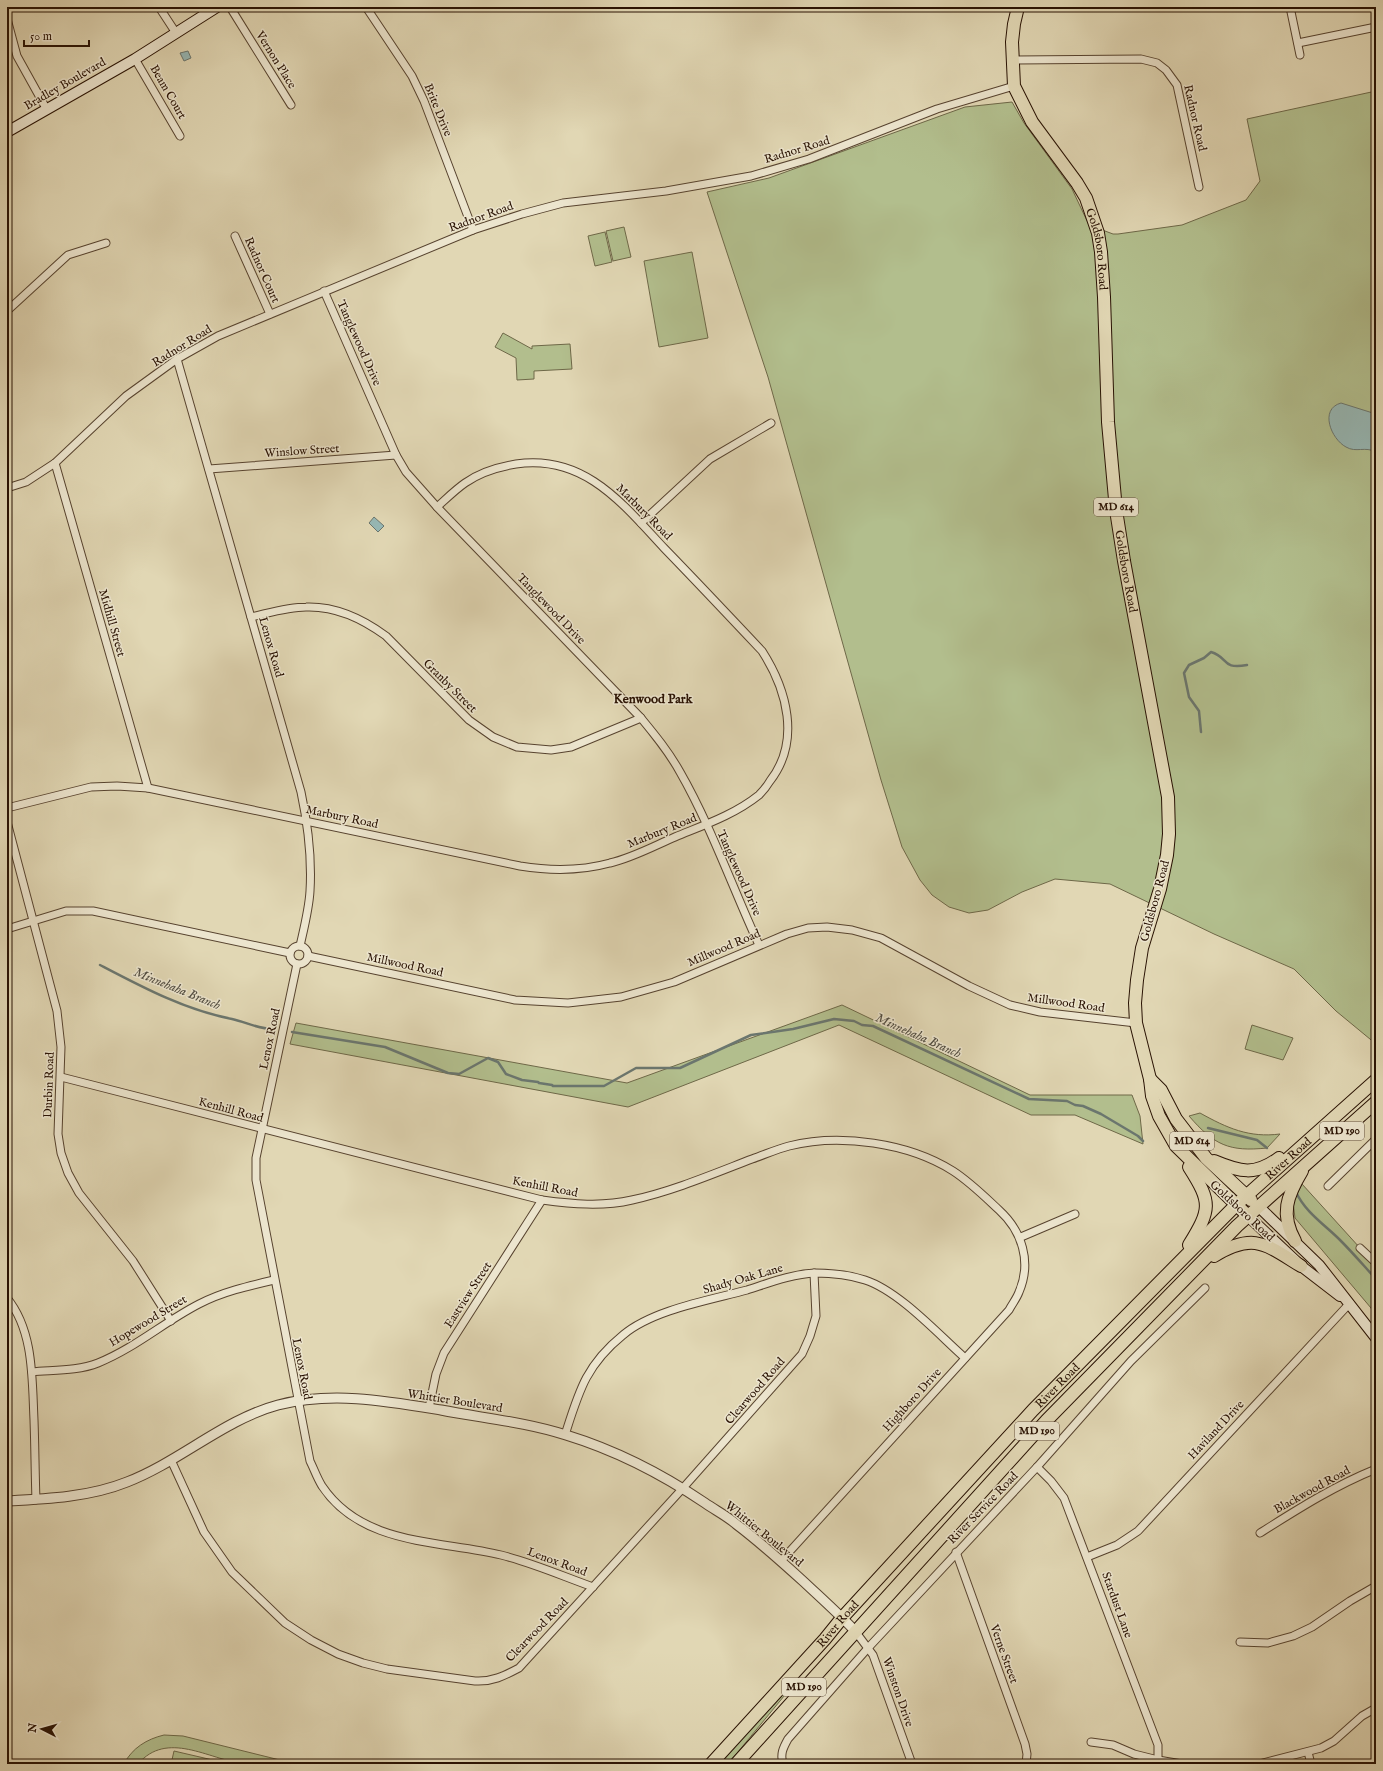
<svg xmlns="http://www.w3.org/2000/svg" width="1383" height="1771" font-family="'IM FELL English',serif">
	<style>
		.green { fill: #b2be8d; stroke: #6e6848 }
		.water { fill: #97b8b5; stroke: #6b766e }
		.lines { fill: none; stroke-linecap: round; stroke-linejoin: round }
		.stream { stroke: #6b766e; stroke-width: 2.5 }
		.minor-casing { stroke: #57432f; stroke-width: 9 }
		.tertiary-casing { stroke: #57432f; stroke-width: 11 }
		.secondary-casing { stroke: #291203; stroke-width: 12 }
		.primary-casing { stroke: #291203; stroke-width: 14 }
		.minor { stroke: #ece5ce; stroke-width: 7 }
		.tertiary { stroke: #ece5ce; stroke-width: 9 }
		.secondary { stroke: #ece5ce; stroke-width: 10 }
		.primary { stroke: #e1d7b4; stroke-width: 12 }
		.labels { text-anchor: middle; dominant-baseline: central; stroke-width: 3; stroke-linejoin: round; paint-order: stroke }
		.shield { fill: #ece5ce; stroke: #645140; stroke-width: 1 }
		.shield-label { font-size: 11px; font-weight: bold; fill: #291203 }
		.street-label { font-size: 12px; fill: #291203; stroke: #ece5ce }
		.neighbourhood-label { font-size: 13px; font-weight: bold; fill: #291203; stroke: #ece5ce }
		.water-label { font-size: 13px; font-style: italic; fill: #504c41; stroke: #ece5ce }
	</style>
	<rect width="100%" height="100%" fill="#e1d7b4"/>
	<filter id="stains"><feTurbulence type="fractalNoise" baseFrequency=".005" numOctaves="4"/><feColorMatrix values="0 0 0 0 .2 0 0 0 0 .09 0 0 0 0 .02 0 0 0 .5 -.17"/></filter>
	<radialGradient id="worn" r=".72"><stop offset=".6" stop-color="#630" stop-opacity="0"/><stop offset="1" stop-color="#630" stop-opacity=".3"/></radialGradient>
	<g class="green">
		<path d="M1376,91V1044L1336,1011L1294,969L1214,934L1110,884L1055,879L1022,892L988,910L969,913L949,907L932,895L920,880L902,847L881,780L768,377L707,192L769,178L965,107L1012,102L1024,123L1072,189L1089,225L1113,234H1118L1182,225L1246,200L1260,181L1247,119Z"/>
		<path d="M624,227L631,257L613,261L606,231Z"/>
		<path d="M605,232L612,262L595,266L588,236Z"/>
		<path d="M692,252L708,338L659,347L644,261Z"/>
		<path d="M503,333L532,349V346L570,344L572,369L534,371V379L517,380L516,358L495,347Z"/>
		<path d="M842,1005L1030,1095H1132L1140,1116L1143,1144L1075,1115H1031L839,1025L628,1107L290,1044L296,1023L627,1083Z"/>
		<path d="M1252,1025L1293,1038L1283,1060L1245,1049Z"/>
		<path d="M1200,1113C1227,1128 1249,1138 1280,1134L1267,1148C1229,1152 1214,1145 1189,1116Z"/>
		<path d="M1302,1184L1360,1248L1376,1263V1318L1371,1308L1295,1218L1293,1202Z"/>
		<path d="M794,1681V1684L728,1764H718Z"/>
		<path d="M164,1735L183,1736L296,1764C279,1764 261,1766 244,1764C208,1759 167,1730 138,1764H124C132,1748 147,1739 164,1735Z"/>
		<path d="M174,1751L230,1764H171Z"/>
	</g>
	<g class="water">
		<path d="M188,51L191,58L184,61L180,53Z"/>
		<path d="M1341,403L1376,414V452C1365,446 1356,453 1346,447C1331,439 1319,409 1341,403Z"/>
		<path d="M374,517L384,526L378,532L369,523Z"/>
	</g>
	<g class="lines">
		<g class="stream">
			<path d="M1201,732L1199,711L1189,697L1184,673L1189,665L1204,658L1211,652C1229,657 1221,670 1247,665"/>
			<path d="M100,965C142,987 185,1010 232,1019C246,1022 258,1029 273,1029"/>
			<path d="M292,1032L385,1047L448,1073L459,1074L488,1058L498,1062L506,1074L522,1080L538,1082L539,1083L552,1085L553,1086H604L636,1068H680L751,1035L793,1029L834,1019L854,1021L862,1025L873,1026L1029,1099L1067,1101L1075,1105L1083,1106L1101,1114L1138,1136L1143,1141"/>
			<path d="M1208,1128L1257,1140L1267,1148"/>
			<path d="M1296,1192C1305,1212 1325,1225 1340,1240C1353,1253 1364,1266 1376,1279"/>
		</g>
		<g class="minor-casing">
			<g id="minor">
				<path d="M159,7L176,33"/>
				<path d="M230,7L291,105"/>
				<path d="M366,7L412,76L424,101L473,230"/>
				<path d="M1290,7L1300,55"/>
				<path d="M7,19L17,56L47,110"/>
				<path d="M1298,43L1376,27"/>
				<path d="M135,59L180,136"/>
				<path d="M1012,60L1141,59L1157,63L1166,70L1177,85L1199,187"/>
				<path d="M235,236L270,314"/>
				<path d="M324,291L396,455L406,472L437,507L641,718C655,735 669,752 680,772C711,826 733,889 759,945"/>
				<path d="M7,311L68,255L106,243"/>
				<path d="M177,359L301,792C308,825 312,858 310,891C309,909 304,928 300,946"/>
				<path d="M55,463L148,788"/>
				<path d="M209,469L396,455"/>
				<path d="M7,488L26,482L55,463L126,396L177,359L218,336L473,230L522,214L563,203L666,191L751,176L809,159L937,109L1014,86"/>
				<path d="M641,523L710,459L771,423"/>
				<path d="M251,617C269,613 288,607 306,607C335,606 363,619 386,636L469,720L493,737L517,747L551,750L571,747L641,718"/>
				<path d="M7,808L91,787L117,786L148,788L520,866C551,871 581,871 610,863C632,858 654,846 675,837C704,825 734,815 759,795C763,791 767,786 770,781C801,741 787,690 762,651C730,617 697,582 664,548C622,503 584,454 516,464C498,467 479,473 465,483C455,490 446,499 437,507"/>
				<path d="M7,822L57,1011L61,1047L58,1134L61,1153L68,1173L79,1193L133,1261L171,1321"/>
				<path d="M7,929L66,911H93L290,953"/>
				<circle cx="299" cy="955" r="9"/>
				<path d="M308,956L515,1000L568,1003L621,997L674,982L787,934L808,928L827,927L852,930L881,938L969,986L1010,1005L1040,1012L1136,1023"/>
				<path d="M297,964L256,1158V1180L310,1461C314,1469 317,1478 322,1486C362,1546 439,1540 501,1555C533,1563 562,1576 593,1587"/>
				<path d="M61,1077L542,1200C572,1204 602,1207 632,1200C673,1191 713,1174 752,1159C764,1155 777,1149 789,1146C840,1133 909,1143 953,1171C970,1182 984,1196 999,1210C1022,1231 1032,1262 1019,1292C1017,1298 1012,1304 1009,1310L781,1561"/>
				<path d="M1328,1186L1376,1139"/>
				<path d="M1021,1237L1075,1214"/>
				<path d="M1360,1248L1376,1263"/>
				<path d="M7,1298C34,1331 32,1379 34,1420C35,1447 35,1473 36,1500"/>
				<path d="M32,1372C54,1370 78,1371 98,1363C135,1348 164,1322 199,1304C222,1292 248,1286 274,1280"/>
				<path d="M429,1408L436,1374L444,1353L542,1200"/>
				<path d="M565,1435C579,1391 586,1365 623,1335C652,1310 710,1300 747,1290C769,1283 792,1274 815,1273C832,1273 850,1275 865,1280C899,1291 938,1334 965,1358"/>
				<path d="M171,1460L204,1532L232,1572L285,1623L311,1640L338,1654L363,1663L387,1669L475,1681C492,1682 504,1676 519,1668L683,1488L802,1354L810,1336L816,1316L814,1273"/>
				<path d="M1037,1467L1051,1481L1064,1498L1158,1745V1760"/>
				<path d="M1260,1533C1298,1509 1334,1486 1376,1469"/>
				<path d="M956,1552L1025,1744L1027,1754L1026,1764"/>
				<path d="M1087,1557L1117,1545L1138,1531L1350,1303"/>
				<path d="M855,1631L873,1655L912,1764"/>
				<path d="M1240,1642L1268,1643L1293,1636L1312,1627L1350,1601L1376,1586"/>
				<path d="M1091,1742L1113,1745L1134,1754L1158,1760L1182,1764"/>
				<path d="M1308,1752L1311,1764"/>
				<path d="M783,1764C780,1754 783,1748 788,1739L868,1648L1037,1467L1131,1361L1205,1288"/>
				<path d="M1259,1764L1321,1748L1334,1741L1362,1716L1376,1708"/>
			</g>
		</g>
		<g class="tertiary-casing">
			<path id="tertiary" d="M7,1501C47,1499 90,1497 127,1482C179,1462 225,1419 278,1405C332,1391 387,1401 441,1410C482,1418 526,1422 566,1435C615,1450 662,1474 705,1503C715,1510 727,1516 736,1524C760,1542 782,1562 804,1582C821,1598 839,1614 855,1631"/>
		</g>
		<g class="secondary-casing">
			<g id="secondary">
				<path d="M7,132L135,59L217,7"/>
				<path d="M1258,1206L1319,1265L1376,1338"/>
				<path d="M1248,1216L1301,1266L1340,1296"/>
			</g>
		</g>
		<g class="primary-casing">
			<g id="primary">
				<path id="s1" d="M1018,7L1014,24L1012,42L1014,86L1032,122L1077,183L1086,198L1098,233L1101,252L1104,297L1108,422L1116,510L1124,561L1168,797L1169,834L1167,855L1160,889L1142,948L1137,980L1135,1003L1136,1023L1150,1079L1152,1096L1159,1116L1176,1146L1248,1216"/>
				<path d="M1150,1079L1161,1090L1176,1119L1206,1158L1251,1200"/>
				<path d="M1214,1161C1240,1172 1255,1176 1279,1158"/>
				<path d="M1189,1167C1212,1203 1211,1209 1189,1245"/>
				<path d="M1295,1241C1280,1214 1287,1196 1302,1171"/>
				<path d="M1214,1256C1254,1232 1265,1244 1301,1266"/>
				<path id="s2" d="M711,1764L825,1639L842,1618L1033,1410L1236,1205L1376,1080"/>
				<path d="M736,1764L1046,1421L1237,1226L1376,1102"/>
			</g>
		</g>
		<use href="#minor" class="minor"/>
		<use href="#tertiary" class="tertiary"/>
		<use href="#secondary" class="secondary"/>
		<use href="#primary" class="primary"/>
	</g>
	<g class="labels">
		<g class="shield">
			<rect x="1094" y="498" width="44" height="18" rx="3"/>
			<rect x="1320" y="1122" width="44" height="18" rx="3"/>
			<rect x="1170" y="1132" width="44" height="18" rx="3"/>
			<rect x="1015" y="1422" width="44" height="18" rx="3"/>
			<rect x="782" y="1678" width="44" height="18" rx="3"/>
		</g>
		<g class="shield-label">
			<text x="1116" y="507">MD 614</text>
			<text x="1342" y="1131">MD 190</text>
			<text x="1192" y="1141">MD 614</text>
			<text x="1037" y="1431">MD 190</text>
			<text x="804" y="1687">MD 190</text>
		</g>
		<g class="street-label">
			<text transform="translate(276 60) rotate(58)">Vernon Place</text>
			<text transform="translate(65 84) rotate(-30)">Bradley Boulevard</text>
			<text transform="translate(168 92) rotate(60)">Beam Court</text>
			<text transform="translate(438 110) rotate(68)">Brite Drive</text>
			<text transform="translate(1195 118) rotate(77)">Radnor Road</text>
			<text transform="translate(797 150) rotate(-17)">Radnor Road</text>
			<text transform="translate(481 217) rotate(-20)">Radnor Road</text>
			<text stroke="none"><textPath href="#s1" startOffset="266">Goldsboro Road</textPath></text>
			<text transform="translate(262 270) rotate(66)">Radnor Court</text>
			<text transform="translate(359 343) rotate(66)">Tanglewood Drive</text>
			<text transform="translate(182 346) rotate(-32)">Radnor Road</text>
			<text transform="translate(302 451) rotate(-4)">Winslow Street</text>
			<text transform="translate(644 512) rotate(45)">Marbury Road</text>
			<text stroke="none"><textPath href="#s1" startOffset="590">Goldsboro Road</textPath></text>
			<text transform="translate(551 609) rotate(46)">Tanglewood Drive</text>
			<text transform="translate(112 623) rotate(74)">Midhill Street</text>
			<text transform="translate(271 647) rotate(74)">Lenox Road</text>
			<text transform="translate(450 686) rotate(45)">Granby Street</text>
			<text transform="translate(342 817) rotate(12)">Marbury Road</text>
			<text transform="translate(662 831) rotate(-22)">Marbury Road</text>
			<text transform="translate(739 873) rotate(66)">Tanglewood Drive</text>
			<text transform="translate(1155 901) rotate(-75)">Goldsboro Road</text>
			<text transform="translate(724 948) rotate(-23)">Millwood Road</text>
			<text transform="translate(405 965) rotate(12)">Millwood Road</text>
			<text transform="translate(1066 1003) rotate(8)">Millwood Road</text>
			<text transform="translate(270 1039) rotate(-78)">Lenox Road</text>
			<text transform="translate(49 1085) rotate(-88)">Durbin Road</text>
			<text transform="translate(231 1110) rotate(15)">Kenhill Road</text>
			<text stroke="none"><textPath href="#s2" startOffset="837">River Road</textPath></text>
			<text transform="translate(545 1187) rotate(11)">Kenhill Road</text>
			<text transform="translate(1242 1211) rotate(43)">Goldsboro Road</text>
			<text transform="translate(743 1279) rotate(-16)">Shady Oak Lane</text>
			<text transform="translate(468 1295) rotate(-57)">Eastview Street</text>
			<text transform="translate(148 1321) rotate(-31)">Hopewood Street</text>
			<text transform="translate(302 1369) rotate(79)">Lenox Road</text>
			<text stroke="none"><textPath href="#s2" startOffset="513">River Road</textPath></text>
			<text transform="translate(755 1391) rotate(-49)">Clearwood Road</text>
			<text transform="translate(912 1400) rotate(-48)">Highboro Drive</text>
			<text transform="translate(455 1401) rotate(9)">Whittier Boulevard</text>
			<text transform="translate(1216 1430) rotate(-47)">Haviland Drive</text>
			<text transform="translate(1312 1490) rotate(-29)">Blackwood Road</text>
			<text transform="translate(983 1508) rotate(-46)">River Service Road</text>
			<text transform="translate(764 1534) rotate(39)">Whittier Boulevard</text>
			<text transform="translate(557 1562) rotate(20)">Lenox Road</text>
			<text transform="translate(1117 1605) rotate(70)">Stardust Lane</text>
			<text stroke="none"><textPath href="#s2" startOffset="189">River Road</textPath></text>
			<text transform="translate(537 1630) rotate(-46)">Clearwood Road</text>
			<text transform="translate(1004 1654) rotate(70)">Verne Street</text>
			<text transform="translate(898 1692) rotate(71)">Winston Drive</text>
		</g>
		<g class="neighbourhood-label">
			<text x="653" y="699">Kenwood Park</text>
		</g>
		<g class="water-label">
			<text transform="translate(177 989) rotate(22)">Minnehaha Branch</text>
			<text transform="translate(918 1036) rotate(24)">Minnehaha Branch</text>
		</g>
	</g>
	<rect width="1383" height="1771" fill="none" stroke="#e1d7b4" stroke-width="24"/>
	<rect x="8" y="8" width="1367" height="1755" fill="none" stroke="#291203" stroke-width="2"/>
	<rect x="12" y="12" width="1359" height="1747" fill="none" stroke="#291203"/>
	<g transform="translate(42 1729) rotate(276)" stroke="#ece5ce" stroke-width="3" paint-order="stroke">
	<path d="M0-3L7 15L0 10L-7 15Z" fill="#291203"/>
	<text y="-6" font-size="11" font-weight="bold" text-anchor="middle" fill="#291203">N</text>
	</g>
	<path d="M24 40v6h65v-6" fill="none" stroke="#291203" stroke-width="2"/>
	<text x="30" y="40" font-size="12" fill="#291203" stroke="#ece5ce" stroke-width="3" paint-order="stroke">50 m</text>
	<rect width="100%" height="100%" filter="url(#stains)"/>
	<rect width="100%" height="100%" fill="url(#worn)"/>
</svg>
